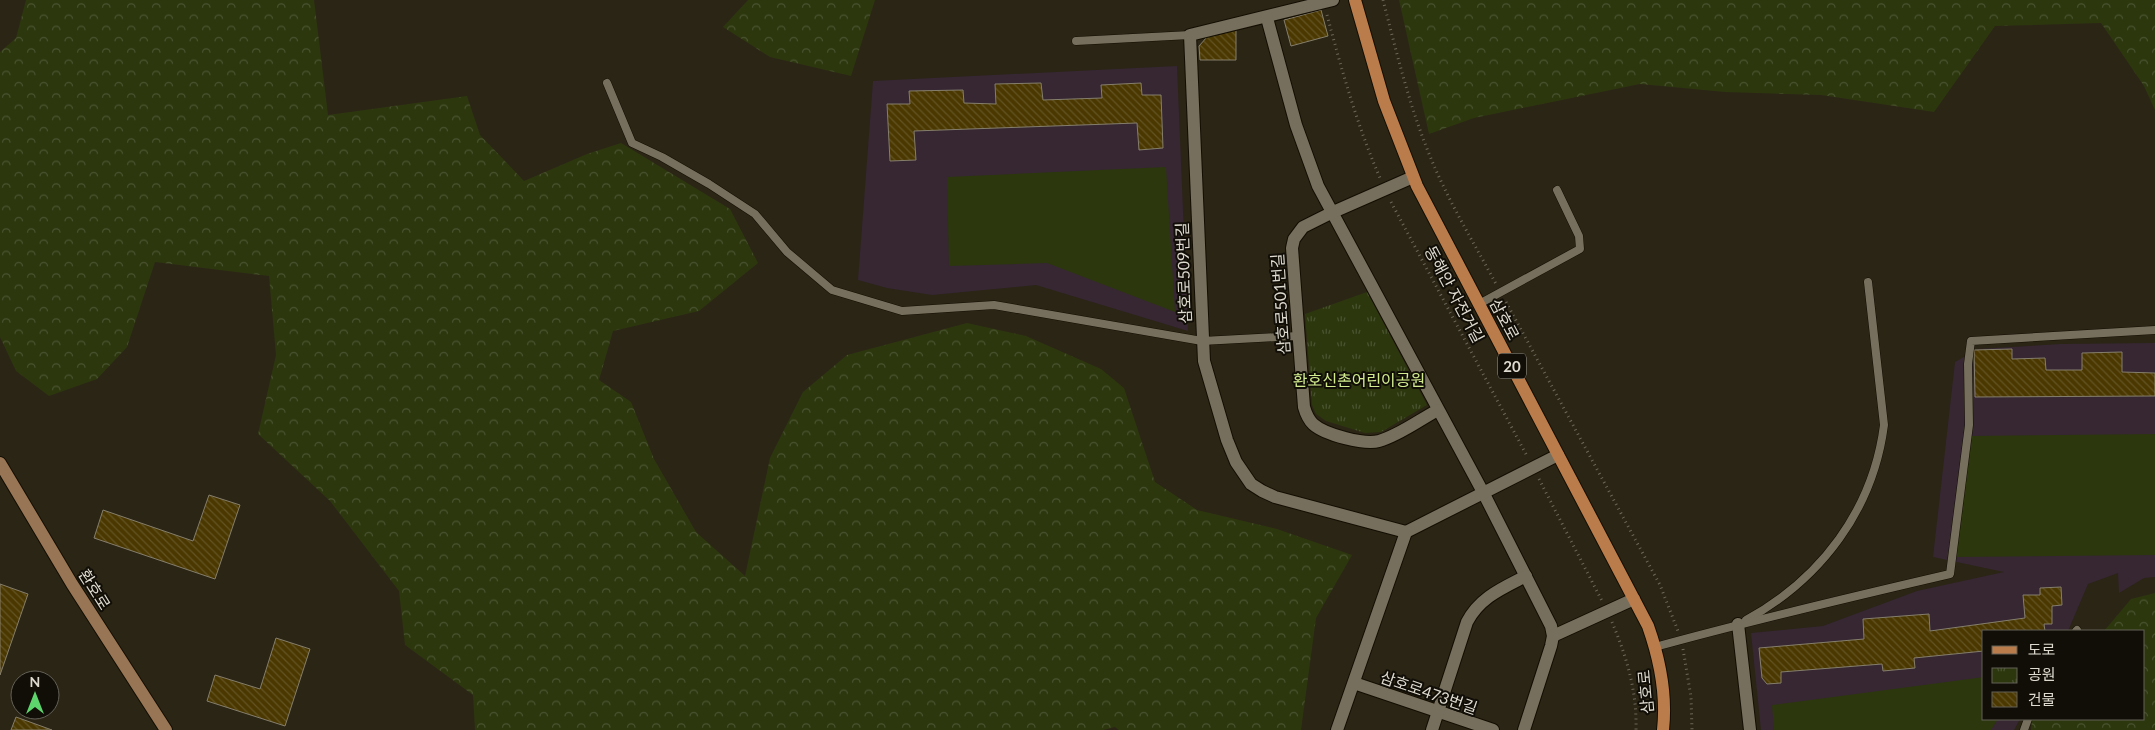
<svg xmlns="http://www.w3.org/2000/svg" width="2155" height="730" font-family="Lato,'Noto Sans KR',sans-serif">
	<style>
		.education { fill: #362733 }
		.forest { fill: url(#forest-crowns) }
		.park { fill: url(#park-tufts) }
		.pitch { fill: #2c370e }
		.building { fill: url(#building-back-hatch); stroke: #857e6c }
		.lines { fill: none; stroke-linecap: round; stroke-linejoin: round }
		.lane-casing { stroke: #130e02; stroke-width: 9 }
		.street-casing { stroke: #130e02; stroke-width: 14 }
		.secondary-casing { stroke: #130e02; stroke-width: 14 }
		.primary-casing { stroke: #130e02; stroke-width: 14 }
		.path { stroke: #6e695b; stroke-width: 3; stroke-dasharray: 1 4; stroke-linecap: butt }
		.lane { stroke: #766f5d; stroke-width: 8 }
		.street { stroke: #766f5d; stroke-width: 12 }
		.secondary { stroke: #987555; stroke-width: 12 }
		.primary { stroke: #bb7c4c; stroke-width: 12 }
		.labels { text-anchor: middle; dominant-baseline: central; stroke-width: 4; stroke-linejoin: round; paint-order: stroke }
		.shield { fill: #110e07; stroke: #a09d94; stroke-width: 1 }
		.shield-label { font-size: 15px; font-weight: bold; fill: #dedad0 }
		.street-label { font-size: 16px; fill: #dedad0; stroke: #110e07 }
		.park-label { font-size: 16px; fill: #d1eb8e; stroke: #110e07 }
	</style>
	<defs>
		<pattern id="forest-crowns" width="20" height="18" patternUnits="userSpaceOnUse" patternTransform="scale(1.25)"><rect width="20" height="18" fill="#2c370e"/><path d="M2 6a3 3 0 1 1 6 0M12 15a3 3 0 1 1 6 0" fill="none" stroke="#4a5330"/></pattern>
		<pattern id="park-tufts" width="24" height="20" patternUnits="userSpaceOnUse" patternTransform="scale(1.25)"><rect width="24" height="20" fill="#2c370e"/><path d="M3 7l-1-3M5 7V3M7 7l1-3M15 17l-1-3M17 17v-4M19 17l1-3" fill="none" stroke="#4a5330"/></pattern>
		<pattern id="building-back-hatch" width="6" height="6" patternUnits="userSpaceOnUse" patternTransform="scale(1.25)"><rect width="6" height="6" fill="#4a3800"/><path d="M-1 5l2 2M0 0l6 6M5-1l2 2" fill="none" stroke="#645424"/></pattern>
	</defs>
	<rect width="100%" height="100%" fill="#2b2515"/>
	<g class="education">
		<path d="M1177,66L1188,331L1036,285L932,295L887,288L858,280L873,81Z"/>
		<path d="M2155,343V577L2144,578L2119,593L2118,573L2088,584L2068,631H1984V719H2020L2014,730H1761L1751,633L1823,626L1917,591L2004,572L1933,557L1955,362L1978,349L2061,344Z"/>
	</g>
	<g class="forest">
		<path d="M26,0H314L328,115L467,96L480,135L524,181L587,154L621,143L730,209L758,263L699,311L613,331L599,380L631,402L654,459L696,532L745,576L770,458L803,392L847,355L967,323L1026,336L1101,369L1124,388L1155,482L1197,510L1277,529L1352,555L1316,618L1301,730H1119L1115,727L1103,730H475L473,695L405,645L399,591L330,501L258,434L276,355L269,276L155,262L127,347L97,379L49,396L16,371L0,337V52L16,38Z"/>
		<path d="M748,0H875L851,76L770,57L723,27Z"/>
		<path d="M1399,0H2155V110L2144,86L2101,23L1995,26L1934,112L1821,95L1725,92L1640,84L1474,118L1429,134Z"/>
		<path d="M2155,593V730H2031L2032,719H2144V631H2104L2131,599Z"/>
	</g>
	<path class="park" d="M1367,292L1427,405L1381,432L1365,433L1326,421L1316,414L1312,405L1305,314Z"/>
	<g class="pitch">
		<path d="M1166,167L1175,312L1047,263L949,266L947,177Z"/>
		<path d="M2155,434V555L1956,557L1969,436Z"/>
		<path d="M1984,677V719H1998L1991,730H1774L1772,705Z"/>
	</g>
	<g class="building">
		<path d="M1321,10L1328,36L1291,46L1284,20Z"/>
		<path d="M1236,29V60H1200L1199,46L1207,37Z"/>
		<path d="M1041,83L1043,100L1102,98L1101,85L1141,83L1142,95H1161L1163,148L1139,150L1137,123L914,131L916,160L890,161L887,104H910L909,91L963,90L964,103L996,104L995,84Z"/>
		<path d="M2012,349V359L2045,358L2046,370H2082V353L2122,352V372L2155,373V396L1975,397L1974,350Z"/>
		<path d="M209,495L240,505L215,579L94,538L103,510L193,541Z"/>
		<path d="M0,584L28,594L0,675Z"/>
		<path d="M2061,587L2062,605L2052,606V624H2044L2045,631H1984V651L1914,658L1915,668L1883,671L1882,664L1781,672V683L1767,684L1762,678L1759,648L1864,639L1863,619L1929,614L1930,631L2025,618L2023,595H2040V588Z"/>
		<path d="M276,638L310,649L285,726L207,701L215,675L260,689Z"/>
		<path d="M16,717L52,730H11Z"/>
	</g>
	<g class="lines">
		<g class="lane-casing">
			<g id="lane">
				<path d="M1076,41L1190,35"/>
				<path d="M607,83L632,143L662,157L709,184L755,214L787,252L832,290L902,311L994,305L1202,341L1298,336"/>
				<path d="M1479,304L1580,249L1579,236L1557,190"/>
				<path d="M1746,620C1821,579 1873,510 1884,425L1868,282"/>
				<path d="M2076,631L2077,630"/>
				<path d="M1655,647C1753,620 1851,597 1950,574L1969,425L1968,364L1971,341L2155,330"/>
				<path d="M2024,730L2028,719"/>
			</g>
		</g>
		<g class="street-casing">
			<g id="street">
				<path d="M1333,0L1190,35L1204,361L1227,440L1236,462L1251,484L1262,491L1275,497L1406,532"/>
				<path d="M1267,18L1296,125L1318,186L1484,494L1551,626L1553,636L1551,646L1524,730"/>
				<path d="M1413,177L1331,213L1303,227L1294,239L1292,248L1304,407C1306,414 1308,419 1313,424C1325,435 1365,445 1379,441C1400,435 1419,420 1438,410"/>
				<path d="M1738,624L1750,730"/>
				<path d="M1553,636L1634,599"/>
				<path d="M1354,683L1493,730"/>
				<path d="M1337,730L1406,532L1558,455"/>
				<path d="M1432,730L1467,622C1480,597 1503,588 1526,576"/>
			</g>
		</g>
		<g class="secondary-casing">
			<path id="secondary" d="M0,463L72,584L166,730"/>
		</g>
		<g class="primary-casing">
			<path id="primary" d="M1355,0L1384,101L1417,186L1648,626C1660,660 1667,694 1663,730"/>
		</g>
		<g class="path">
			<path d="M1383,0C1397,54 1410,109 1432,161C1450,204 1474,243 1496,284"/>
			<path d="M1327,15C1342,71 1357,125 1380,178"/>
			<path d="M1391,202L1527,456"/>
			<path d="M1506,302L1660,585L1678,631"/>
			<path d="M1539,479L1602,601"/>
			<path d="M1612,622C1627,658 1637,691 1636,730"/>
			<path d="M1683,649L1691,697L1692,730"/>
		</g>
		<use href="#lane" class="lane"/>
		<use href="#street" class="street"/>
		<use href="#secondary" class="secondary"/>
		<use href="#primary" class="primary"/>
	</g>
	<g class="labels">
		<rect class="shield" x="1498" y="353.5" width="28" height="25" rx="4"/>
		<g class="shield-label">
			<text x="1512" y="366">20</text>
		</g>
		<g class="street-label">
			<text transform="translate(1183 273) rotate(-92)">삼호로509번길</text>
			<text transform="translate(1455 294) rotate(62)">동해안 자전거길</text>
			<text transform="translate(1280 304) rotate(-94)">삼호로501번길</text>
			<text transform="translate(1505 319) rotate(62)">삼호로</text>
			<text transform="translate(95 589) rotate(58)">환호로</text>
			<text transform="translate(1429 692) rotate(19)">삼호로473번길</text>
			<text transform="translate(1645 692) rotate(-95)">삼호로</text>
		</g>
		<g class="park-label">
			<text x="1359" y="379">환호신촌어린이공원</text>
		</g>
	</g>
	<rect x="1982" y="630" width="162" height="90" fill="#110e07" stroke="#636057"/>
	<rect x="1992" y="646" width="25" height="8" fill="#bb7c4c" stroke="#636057"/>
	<text x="2028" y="655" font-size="15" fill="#dedad0">도로</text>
	<rect x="1992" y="668" width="25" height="15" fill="url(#park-tufts)" stroke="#636057"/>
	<text x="2028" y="680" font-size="15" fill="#dedad0">공원</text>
	<rect x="1992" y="692" width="25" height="15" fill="url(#building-back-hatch)" stroke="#636057"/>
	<text x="2028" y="705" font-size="15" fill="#dedad0">건물</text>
	<g transform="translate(35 695)"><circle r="24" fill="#110e07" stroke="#636057"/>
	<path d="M0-4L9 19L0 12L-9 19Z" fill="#5ed56c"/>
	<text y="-8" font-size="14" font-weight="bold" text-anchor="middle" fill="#dedad0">N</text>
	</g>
</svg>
